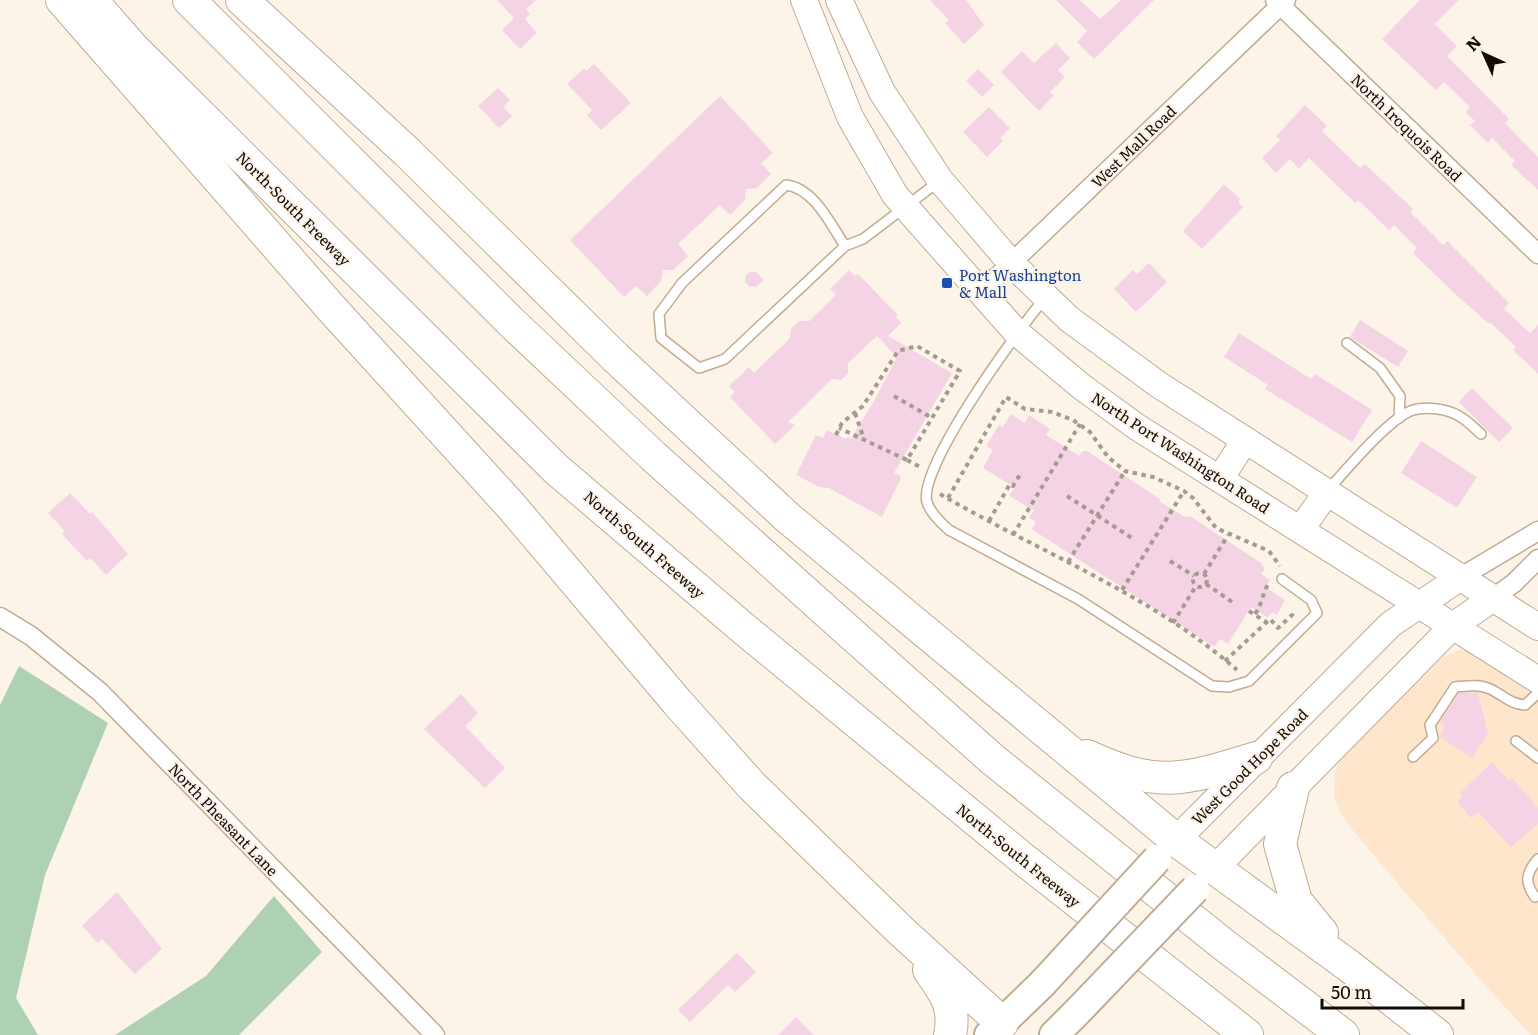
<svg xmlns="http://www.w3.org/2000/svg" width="1538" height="1035" font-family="Literata,serif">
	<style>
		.built { fill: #fde6cc }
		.forest { fill: #aed0b3 }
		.building { fill: #f4d3e4 }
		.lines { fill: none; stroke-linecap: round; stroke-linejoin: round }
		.lane-casing { stroke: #c1ab92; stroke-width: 12 }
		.street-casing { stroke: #c1ab92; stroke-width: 21 }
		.secondary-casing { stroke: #c1ab92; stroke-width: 28 }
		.primary-casing { stroke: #c1ab92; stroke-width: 32 }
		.highway-casing { stroke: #c1ab92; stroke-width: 34 }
		.path { stroke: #a49b92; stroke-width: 4; stroke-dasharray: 4.5 4.5; stroke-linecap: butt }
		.lane { stroke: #fff; stroke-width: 9 }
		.street { stroke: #fff; stroke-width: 18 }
		.secondary { stroke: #fff; stroke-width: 26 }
		.primary { stroke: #fff; stroke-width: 28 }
		.highway { stroke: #fff; stroke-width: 32 }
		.primary-bridge-casing { stroke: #c1ab92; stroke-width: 32; stroke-linecap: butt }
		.primary-bridge { stroke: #fff; stroke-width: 28 }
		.transit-dot { fill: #1a4fb4; stroke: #fdf4e9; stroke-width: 2 }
		.labels { text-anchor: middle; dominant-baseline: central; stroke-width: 4.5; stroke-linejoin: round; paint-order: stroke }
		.street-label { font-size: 15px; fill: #130b04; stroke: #fdf4e9 }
		.transit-label { font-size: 15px; fill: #164399; stroke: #fdf4e9; text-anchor: start }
	</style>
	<rect width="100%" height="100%" fill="#fdf4e9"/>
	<path class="built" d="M1459,650L1473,651L1538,693V1035H1531L1482,982L1358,837L1341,814L1334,796L1335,770L1345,752L1445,656Z"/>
	<g class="forest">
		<path d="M19,666L108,723L45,875L16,998L38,1035H0V705Z"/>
		<path d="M274,896L322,952L239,1035H115L206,976Z"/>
	</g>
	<g class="building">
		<path d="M497,0H536L526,9L530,14L525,19L537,33L520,49L502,30L514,18Z"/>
		<path d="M930,0H966L984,25L964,44L945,23L949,20Z"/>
		<path d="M1056,0H1080L1100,19L1121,0H1154L1094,59L1077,42L1087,31Z"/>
		<path d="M1420,0H1459L1435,24L1457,46L1447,56L1509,119L1505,123L1538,157V190L1511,165L1515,161L1492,138L1488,143L1470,125L1475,121L1465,112L1470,107L1444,82L1436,90L1382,39Z"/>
		<path d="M1056,43L1070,58L1058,70L1065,77L1050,92L1054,95L1039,111L1001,72L1022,51L1034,63Z"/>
		<path d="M594,64L631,103L601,130L587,115L592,110L567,84L584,68L586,71Z"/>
		<path d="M978,69L994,85L982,97L966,81Z"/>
		<path d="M498,88L510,100L503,107L512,116L499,128L478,106Z"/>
		<path d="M720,96L773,153L761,163L771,174L757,188L746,189L745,200L730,215L720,205L678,244L688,256L673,270H663L661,281L647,296L636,286L624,297L570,240Z"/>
		<path d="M1305,105L1327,126L1322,131L1360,168L1365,164L1413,209L1410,212L1443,245L1447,241L1509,303L1504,309L1530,333L1538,325V374L1513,350L1516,347L1490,322L1489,324L1452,291L1413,253L1417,248L1394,225L1389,230L1358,200L1355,203L1309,158L1299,169L1290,159L1276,173L1262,158L1280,140L1276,136Z"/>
		<path d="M989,107L1010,128L1000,138L1003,141L987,157L963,132Z"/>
		<path d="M1224,184L1240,199L1238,202L1243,207L1202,249L1183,231Z"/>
		<path d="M1149,263L1167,282L1136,312L1114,289L1133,270L1137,274Z"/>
		<path d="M849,270L855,276L858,274L898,315L896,317L901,323L888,336L952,373L894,473L901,476L900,480L882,517L829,488L819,487L796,475L816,435L823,438L827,430L846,439L848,437L851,439L874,401L897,357L877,336L848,363V373L841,380L832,379L788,422L795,425L775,444L730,397L735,392L729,386L749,367L754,373L790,338L791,329L799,321H809L836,295L830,289Z"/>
		<path d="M750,272H756L764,280L756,287L749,286L745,282V276Z"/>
		<path d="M1360,320L1408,351L1398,367L1350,337Z"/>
		<path d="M1239,333L1311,379L1315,374L1372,410L1352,442L1265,389L1268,385L1224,357Z"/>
		<path d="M1472,388L1513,428L1499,442L1459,402Z"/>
		<path d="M1011,414L1025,423L1029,415L1050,429L1046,435L1079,456L1083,451H1087L1160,499L1159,501L1185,517L1190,516L1261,563L1265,569L1261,574L1270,580L1265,587L1285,600L1277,615L1272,612L1268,618L1251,607L1228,644L1220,639L1215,646L1211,645L1036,532L1032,529L1036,522L1029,518L1034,510L1009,496L1014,487L983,468L993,450L986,446L999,425L1003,427Z"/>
		<path d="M1421,441L1477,477L1457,508L1401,473Z"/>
		<path d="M70,493L90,514L92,512L128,554L106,575L90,558L87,561L62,534L65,531L48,513Z"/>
		<path d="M1459,693H1478L1488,734L1472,758L1440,737L1445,725L1440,722Z"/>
		<path d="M461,694L478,713L465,726L505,768L485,788L424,729Z"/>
		<path d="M1492,762L1509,781L1512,778L1538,808V824L1511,847L1478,812L1471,818L1457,802L1463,796L1460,793Z"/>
		<path d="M117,892L162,949L135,974L102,939L98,943L82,926Z"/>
		<path d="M737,953L756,972L735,992L728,985L690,1022L678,1010Z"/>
		<path d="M796,1017L814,1035H778Z"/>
	</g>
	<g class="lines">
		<g class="lane-casing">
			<g id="lane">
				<path d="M845,246C831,225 814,188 786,185L682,283L659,314L661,338L699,368L725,359L845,246L863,239L938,182"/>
				<path d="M1045,298C1020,327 917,468 927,502C930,513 941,523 949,530L1078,599L1212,686L1229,687L1249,681L1317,613L1311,600L1282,579"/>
				<path d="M1347,343L1380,368L1400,396L1399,418"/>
				<path d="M1328,490C1345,471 1390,417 1413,410C1426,406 1448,409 1459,416C1467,420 1474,428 1481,434"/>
				<path d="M1516,741L1538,758"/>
				<path d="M1413,757L1433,738L1430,725L1455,687C1467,686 1479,684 1490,689C1503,695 1510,704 1525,705L1538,693"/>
				<path d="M1535,897C1524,882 1526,873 1538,859"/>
			</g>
		</g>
		<g class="street-casing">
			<g id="street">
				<path d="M1275,0L1538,254"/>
				<path d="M980,293L1286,0"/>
				<path d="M1461,577L1538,531"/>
				<path d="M1493,598L1514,583L1538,559"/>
				<path d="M0,617L31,636L100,692L435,1035"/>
			</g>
		</g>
		<g class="secondary-casing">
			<g id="secondary">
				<path d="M804,0L850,117L895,195L1016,332L1082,387L1137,427L1538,680"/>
				<path d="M839,0L882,92L940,180L1011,263L1069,319L1159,385L1538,627"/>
				<path d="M1220,479L1245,440"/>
				<path d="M1301,529L1327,492"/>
				<path d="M1176,840L1391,624L1461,577"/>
				<path d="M1215,868L1453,626L1493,598"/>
			</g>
		</g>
		<g class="primary-casing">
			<g id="primary">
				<path d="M989,1035L1042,984"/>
				<path d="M1054,1035L1078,1011"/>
			</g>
		</g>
		<g class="highway-casing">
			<g id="highway">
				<path d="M62,0L332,309L512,507L677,702L752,786L900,930L1002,1023"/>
				<path d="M91,0L133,48L556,469L744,629L1022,858L1247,1035"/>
				<path d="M189,0L510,321L653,456L846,629L992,759L1224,945L1343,1035"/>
				<path d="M242,0L407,152L615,357L787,517L1176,840L1349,966L1437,1035"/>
				<path d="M1087,756C1158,789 1184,780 1256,758"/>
				<path d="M1293,788L1280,844L1296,901L1322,933"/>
				<path d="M929,970C945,992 956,1007 950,1035"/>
			</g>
		</g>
		<g class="path">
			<path d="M894,396L932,418"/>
			<path d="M855,413L864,439"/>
			<path d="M836,435L842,423L863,406L898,351L917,346L960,371L907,460L839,428"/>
			<path d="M907,460L922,468"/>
			<path d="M940,494C1039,552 1150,594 1237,670"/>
			<path d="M1067,496L1132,538"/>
			<path d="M948,498L1006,397L1025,409L1052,412L1073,420L1090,432L1108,457L1125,471L1153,477L1184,491L1193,498L1216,528L1269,551L1280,566"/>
			<path d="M989,521L1010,484L1013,486L1021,473"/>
			<path d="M1013,535L1080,424"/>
			<path d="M1170,561L1194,576"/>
			<path d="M1068,562L1125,471"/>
			<circle cx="1200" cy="580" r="7"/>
			<path d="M1204,574L1228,535"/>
			<path d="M1206,584L1235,604"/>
			<path d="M1122,590L1184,491"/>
			<path d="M1249,611L1266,622"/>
			<path d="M1255,614C1263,603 1262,593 1269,583"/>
			<path d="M1173,623L1196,586"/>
			<path d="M1225,661L1270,619L1278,628L1292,615L1296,619"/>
		</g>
		<use href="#lane" class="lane"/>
		<use href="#street" class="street"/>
		<use href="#secondary" class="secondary"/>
		<use href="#primary" class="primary"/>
		<use href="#highway" class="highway"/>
		<g class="primary-bridge-casing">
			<g id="primary-bridge">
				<path d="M1042,984L1157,859"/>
				<path d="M1078,1011L1195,889"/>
			</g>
		</g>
		<use href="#primary-bridge" class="primary-bridge"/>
	</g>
	<rect class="transit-dot" x="941" y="277" width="12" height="12" rx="3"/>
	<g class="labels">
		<g class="street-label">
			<text transform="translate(1407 127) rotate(44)">North Iroquois Road</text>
			<text transform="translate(1133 146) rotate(-44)">West Mall Road</text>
			<text transform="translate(294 208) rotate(45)">North-South Freeway</text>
			<text transform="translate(1181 452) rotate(33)">North Port Washington Road</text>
			<text transform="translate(645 544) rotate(41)">North-South Freeway</text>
			<text transform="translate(1249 766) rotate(-45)">West Good Hope Road</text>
			<text transform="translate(224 819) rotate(46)">North Pheasant Lane</text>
			<text transform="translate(1019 855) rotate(39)">North-South Freeway</text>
		</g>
		<g class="transit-label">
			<text x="959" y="274">Port Washington<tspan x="959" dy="17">&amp; Mall</tspan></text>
		</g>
	</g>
	<g transform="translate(1484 54) rotate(315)" stroke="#fdf4e9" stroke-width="4.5" paint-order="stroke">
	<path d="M0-4.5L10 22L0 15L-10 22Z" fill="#130b04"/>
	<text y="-9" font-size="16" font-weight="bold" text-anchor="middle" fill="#130b04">N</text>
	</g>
	<path d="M1322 999v9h141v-9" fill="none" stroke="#130b04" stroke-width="3"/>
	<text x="1331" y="999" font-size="18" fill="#130b04" stroke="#fdf4e9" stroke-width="4.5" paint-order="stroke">50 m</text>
</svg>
